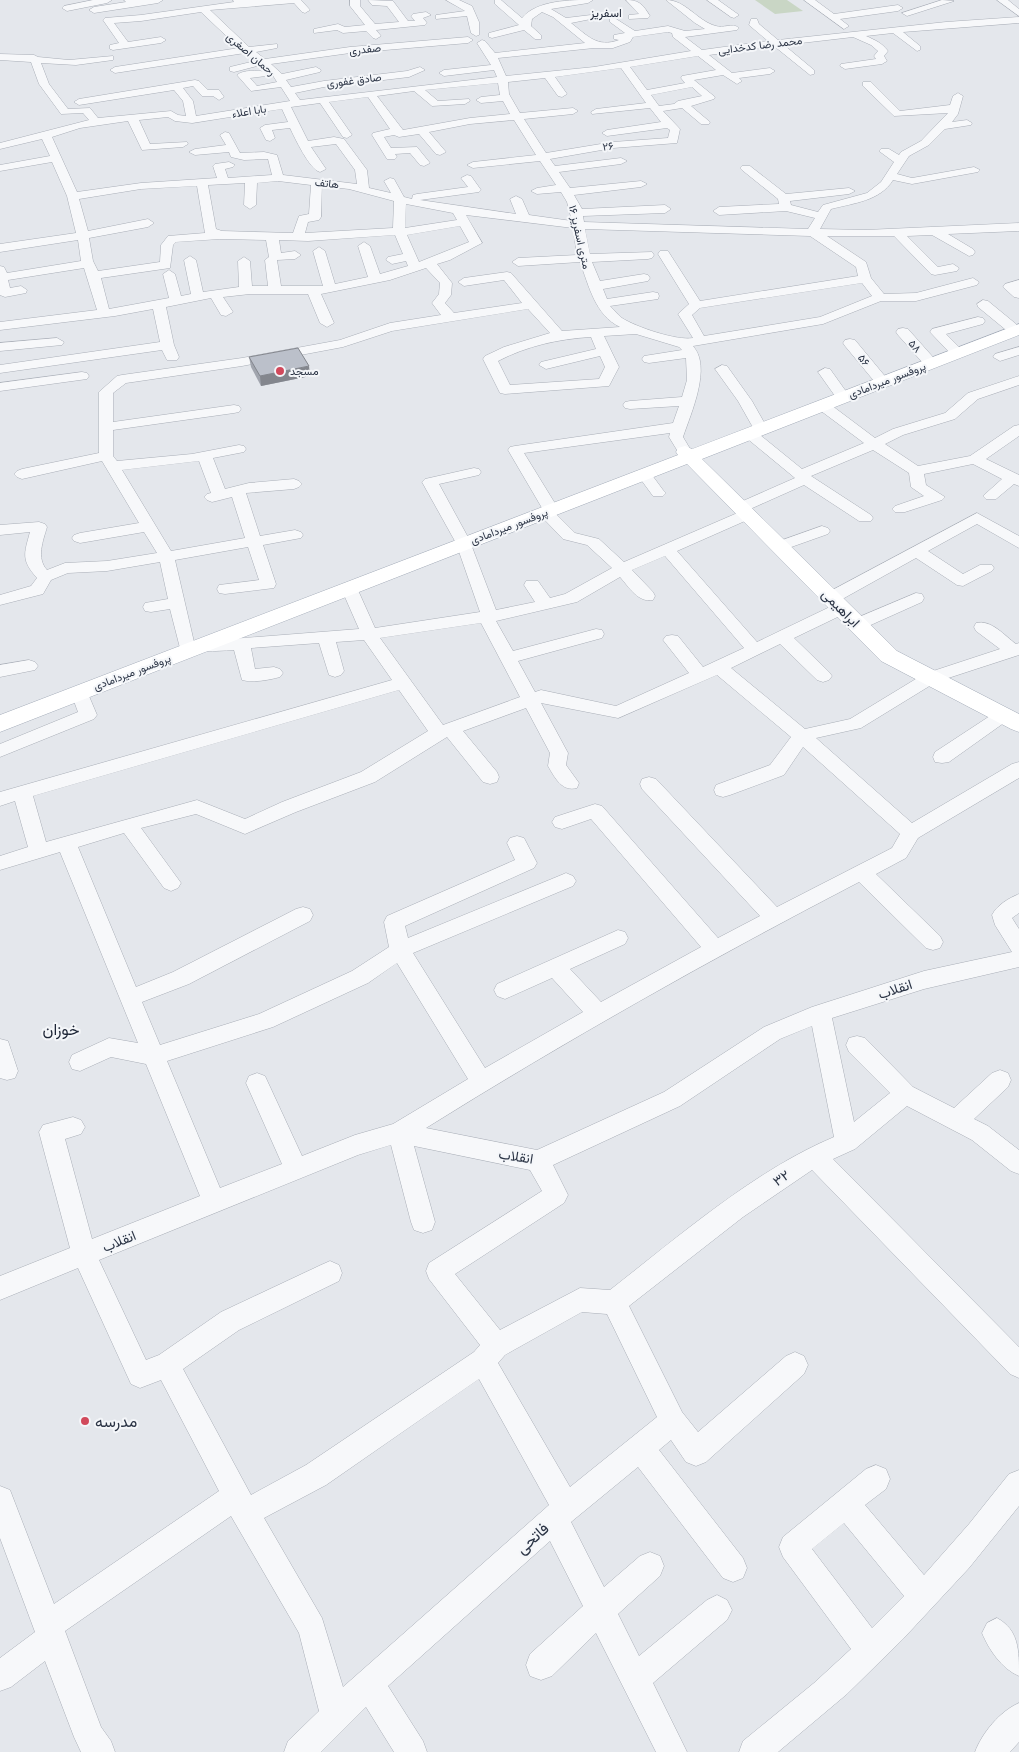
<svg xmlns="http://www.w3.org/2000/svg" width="1019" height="1752" font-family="Mulish,Vazirmatn,sans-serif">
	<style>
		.green { fill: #c9d6c5 }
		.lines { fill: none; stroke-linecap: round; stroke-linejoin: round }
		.minor-casing { stroke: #a9aeb7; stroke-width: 1 }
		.major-casing { stroke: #a3abb8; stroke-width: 1 }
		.minor { fill: #f7f8fa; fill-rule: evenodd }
		.major { fill: #fff; fill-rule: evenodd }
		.wall { fill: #a1a5ae }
		.shaded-wall { fill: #83868d }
		.building { fill: #bbc0ca; stroke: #83868d }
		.poi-dot { fill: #d1495b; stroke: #f4f6f9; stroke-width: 2 }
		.labels { text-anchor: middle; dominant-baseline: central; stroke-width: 4; stroke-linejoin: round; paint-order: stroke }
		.far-street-label { font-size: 11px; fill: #2b3445; stroke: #f4f6f9 }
		.far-poi-label { font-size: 11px; fill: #2b3445; stroke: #f4f6f9; text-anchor: start }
		.far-neighbourhood-label { font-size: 12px; fill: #1d2536; stroke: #f4f6f9 }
		.street-label { font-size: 14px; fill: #2b3445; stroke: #f4f6f9 }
		.quarter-label { font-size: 16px; fill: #1d2536; stroke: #f4f6f9 }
		.near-poi-label { font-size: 16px; fill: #2b3445; stroke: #f4f6f9; text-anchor: start }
		.near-street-label { font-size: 16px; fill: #2b3445; stroke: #f4f6f9 }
	</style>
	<rect width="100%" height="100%" fill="#e4e7ec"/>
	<path class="green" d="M755,0H787L803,11L775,14Z"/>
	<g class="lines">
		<g class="minor-casing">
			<g id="minor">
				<path d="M93,0H112L107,3L67,11L62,8L64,6Z"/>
				<path d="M124,0H163L158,3L94,13L89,10L94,7L126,2Z"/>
				<path d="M233,0H301L310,10L305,13L302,12L294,3L210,10L249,47L277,44V48L256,52L265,59L350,47L468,37L473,40L468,43L350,53L271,64L282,74L316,67L321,70L320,72L286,80L291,87L324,81L407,71L420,67L425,70L409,77L324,87L295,93L300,100L497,77L494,70L444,76L439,73L444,70L491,65L477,43L482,40L485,41L495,53L585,43L553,17L542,12L532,19L531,26L541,35V39H535L524,30L492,38L489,37V33L519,25L495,4V0H501L522,18C537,0 570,0 593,0L588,3L551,9L566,18L591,15V19L571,23C588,36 597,48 619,40L614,39V35L625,33L610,22V18L613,17L635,31L668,26L685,31L705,29L695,23L666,0C686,0 697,21 716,26C723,29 732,22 739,28L737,30L685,37L702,50L768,41L749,25L751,19H757L759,24L778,40L946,22L1019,17V23L903,32L920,46V50L917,51L893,33L866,36C875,40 882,43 888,51L884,56L887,61L882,64L845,69L840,66L841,64L876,59L874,56L878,51L871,45L853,37L784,45L814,70V74L810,75L774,46L709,55L732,73L770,68L775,71L770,74L739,78L742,81L737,84L723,75L694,80L715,97L714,99L691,106L710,122L709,124H701L682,108L663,111L680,129L677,143L613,148L550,159L555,166L621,158L627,161L621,164L559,172L570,188L641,181L647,184L641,187L574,195L582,209L665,205L671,209L665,213L583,216L584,222L808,229L815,218L786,211L719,215L713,211L719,207L779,204L778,199L742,170L740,168L742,166H750L786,194L849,188L855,191L849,194L790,201L791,205L818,212L823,205L867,193L881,182L894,162L879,151L881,149H889L899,155L901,152L921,141L948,113L894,116L863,86V82H871L900,111L950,105L953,96L958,93L963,96L958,114L952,122L967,120L972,123L971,125L945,129L929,145L909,156L897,174L912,178L974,167L980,170L978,172L912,184L893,180C880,201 854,203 831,209L820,229L866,230L1019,223V231L948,234L973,249L975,252L973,255L969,256L932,235L907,236L938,267L953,264L959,268L957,271L935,275L931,274L894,236H827L866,262L871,278L884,294L916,293L973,278L979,282L977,285L916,301H881L823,324L693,346C712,367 691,413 683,437L692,452L690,455H680L669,437L670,433L524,453L556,505L551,509L575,533L599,539L624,562L742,511L736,510L733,507L736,504L795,478L744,436L742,433L744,430H754L802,469L864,443L817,408L815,405L817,402H827L875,438L893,429L945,413L968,393L1019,376V385L978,399L955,419L903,435L885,444L918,466L970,456L1014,426L1019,425V436L986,459L1019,475V486L1014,484L996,499H986L983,496L1002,479L973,464L924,474L926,485L945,497L942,500L905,512H895L892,509L895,506L924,496L911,487L909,473L873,450L811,476L871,515L873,518L871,521H859L804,485L748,510L754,511L757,514L754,517L677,551L757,642L836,604L842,603L848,604L850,608L848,612L794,638L829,672L832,676L829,680L823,682L817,680L780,644L731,668L805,729L850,719L924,674L1000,649L976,631L974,627L976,623C991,619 1005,636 1016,644L1019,643V655L936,682L861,728L816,738L912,823L1012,764L1019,762V778L918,838L906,858L876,874L940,936L943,942L940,948L933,950L926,948L859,882C711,959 567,1040 426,1128L537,1150L664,1092L764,1027L812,1007L924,971L1012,952L995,925L992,915C997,905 1009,898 1019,894V913L1012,918L1019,929V967L924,989L832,1018L854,1122L890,1093L849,1052L846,1045L849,1038L857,1036L865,1038L913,1087L954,1108L992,1073L1000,1070L1008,1073L1011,1080L1008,1087L974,1119L988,1126L1019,1150V1174L1011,1171L972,1140L907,1106L855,1149L833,1159L1019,1347V1378L1010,1374L812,1170L743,1217L629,1306L682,1412L698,1432L786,1356L795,1352L804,1356L808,1365L804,1374L706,1462L696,1466L686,1462L671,1440L659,1450L743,1558L747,1568L743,1578L733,1582L723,1578L638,1467L571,1522L604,1587L640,1556L650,1552L660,1556L664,1566L660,1576L618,1614L639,1656L707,1600L717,1595L727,1600L732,1610L727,1620L653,1683L687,1752H656L596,1633L552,1676L541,1680L530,1676L526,1665L530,1654L583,1606L550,1541L388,1686L423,1741L427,1752H394L366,1707L321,1752H284L288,1741L319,1711L299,1633L231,1516L65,1631L101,1727L111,1741L115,1752H81L74,1737L45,1661L11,1687L0,1691V1658L35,1632L0,1538V1486L10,1490L54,1604L219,1491L161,1380L140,1388L131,1384L78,1268L0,1300V1276L70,1248L39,1132L43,1125L73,1117L81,1120L85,1127L81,1134L65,1139L92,1239L200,1196L146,1064L111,1057L80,1071L72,1069L69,1062L72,1055L109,1038L138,1043L60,852L0,870V856L28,847L15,801L0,806V792L392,680L364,640L336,642L344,671L341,675L335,677L329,675L319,643L251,648L255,669L274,667L280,669L283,673L280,677C269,680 253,683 242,680L234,650C213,651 198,653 180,648L170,609L151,612L145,611L143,607L145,603L168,599L160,562L107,571L68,573L51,580L43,594L0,605V595L31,586L37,578C21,560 24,554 30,532L0,535V525L39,522L45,524L47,527C43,541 36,558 47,570L65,563L107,561L157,553L144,532L80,543L74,541L72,538L74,535L80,533L139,523L102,461L22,479L17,477L14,474L17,471L22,469L99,453V392L117,376L122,375L242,358L340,340L390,323L441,315L432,303L439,294L440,283L426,268L390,280L321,294L334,323L327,327L320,323L308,294H250L223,297L233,312L226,316L221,315L211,298L166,307L174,345L179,357L177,360H167L162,350L0,373V365L160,342L153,309L115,316L0,330V322L97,310L84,268L8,280L10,288L21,286L27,290L26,293L5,297L0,295V266L4,267L7,273L81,261L78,240L0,252V244L76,233L67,196L52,162L0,171V165L50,156L42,139L0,149V143L89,120L83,113L61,114L39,84L31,62L0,60V54L34,55L38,57L69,60L113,56V60L76,65L41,63L49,84L68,109L90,108L98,118L171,111L178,115L186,116L183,101L174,90L79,105L74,102L79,99L195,80L199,81L208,90H219L224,97L219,100L213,96H202L193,86L183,88L193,101L196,116L290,101L281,87L251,91L237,75C243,70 257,70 266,72V76L250,78L257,86L277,82L272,74L261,65L234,72L230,71V67L255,61L245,53L115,73L110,70L115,67L239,48L201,12L141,21L114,23L128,42L161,37L166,40L161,43L113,50L110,49V45L119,43L103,20L105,18L141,15L234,2ZM668,32L672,33L673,37L691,51L594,67L506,76L498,58L594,48H613L630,42L633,37ZM698,56L716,70L682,76L681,78L685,83L647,90L630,67ZM621,68L646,103L596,109L591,112L592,114L650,108L661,122L607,130L602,133L607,136L667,128L670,130L668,138L613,142L546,153L524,119L573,114L578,111L573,108L520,113L509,94L508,82L545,78L558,96L562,97L567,94L555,77ZM498,83L500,95L481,97L476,100L481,103L503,101L510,114L470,118L403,130L377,96L414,91L432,106L465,104L470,101L469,99L438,101L425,90ZM692,87L702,96L678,101L674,104L659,106L651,95ZM368,97L390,129L373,133L372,135L387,159H395L397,157L395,154L410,153L420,165L424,166L430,163L417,147L391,148L384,137L394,135L399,137L419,134L436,154L440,155L446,152L429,132L470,124L514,120L536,155L473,162L467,165L473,168L540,161L556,185L537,188L531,191L537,194L561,192L567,202L572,221L529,215L522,199L516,196L510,199L516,214L420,200L479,192L481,190L471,176L467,175L461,178L468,187L417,194L413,195L412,199L404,197L394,179L390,178L384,181L391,193L369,188L367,170L344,139L334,137L308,141L291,107L320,103L343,137L347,138L352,135L329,102ZM282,109L288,122L265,125L260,128L266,140L270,141L275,138L272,130L290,128C295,138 309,169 320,172L326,169L311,147L336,144L355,170L357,184L283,175L277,155L264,152L240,153L229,133L225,132L220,135L226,145L195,149L189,152L195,155L229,152L231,157L244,160L268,159L272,175L228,178L225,169L233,167L235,165L229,162L215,164L213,166L217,178L141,183L77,192L52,137L80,128L128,121L142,150L183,147L188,144L187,142L150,144L139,120L168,117L175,121L192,123ZM278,181L311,185L309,214L299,216L293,233L222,231L216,229L208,185L245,183L244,205L250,209L256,205L257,183ZM197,186L205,233L168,236L161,245L160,262L98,271L93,261L89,238L148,227L154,223L148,219L88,231L79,199L141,189ZM322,186L349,189L394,201L393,228L305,233L308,222L319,220L321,217ZM406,204L453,213L457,220L405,228ZM466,215L573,228L577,255L518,258L512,262L518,266L580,262C589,286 595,315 620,327L562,331L511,273L507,272L464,278L458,282L464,286L504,280L522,303L454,313L445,303L451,295L452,283L437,264L450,260L482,243ZM460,226L469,242L419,262L407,235ZM585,229L810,236L856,267L858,276L700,301L668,251H660L658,254L689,304L678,314L693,338C677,341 636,327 622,318C618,315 615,311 611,307L610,306L658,299L659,296L658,293L653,292L607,299L603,289L648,281L650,278L648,275L644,274L600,281L592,262L648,259L652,258L654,255L652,252L590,254ZM395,235L403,254L388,257L386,260L392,264L406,261L408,266L380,274L370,246L364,242L358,246L368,277L335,284L325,251L319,247L313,251L323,286H281L277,260L295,259L301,255L295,251L281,253L279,240L308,241ZM220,239L266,240L269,257L265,260L268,286H252L250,261L244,257L238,261L239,287L203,292L196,260L190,256L184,260L191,294L181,296L175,274L169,270L163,274L169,298L109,309L101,278L170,268L173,245L176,242ZM862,283L872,296L820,317L704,336L692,315L700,308ZM528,309L550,333L504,347L485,356L483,359L500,393L505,394L609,386L619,367L604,336L636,334L679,347L682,350L644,356L642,359L644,362L649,363L686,358L687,380L682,397L630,401L625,402L623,405L625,408L630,409L679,406L673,423L515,446L510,447L508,450L542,508L537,512L540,515L563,539L587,545L612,568L565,594L550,598L538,581H526L524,585L535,602L496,610L469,539L439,484L479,475L481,472L479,469L474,468L425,479L422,482L456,543L480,612L375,628L357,588L355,584H343L341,588L359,629L194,642L175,560L248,547L259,580L219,585L217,589L219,593L225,594L274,588L276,584L263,545L301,538L303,535L301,532L295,530L260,536L246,493L294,489L299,487L302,484L299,481L294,479L249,483L225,489L213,458L244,452L246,449L244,446L239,445L192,454L117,461L113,456V430L234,413L239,412L241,409L239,406L234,405L113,422V393L126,383L242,366L343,347L392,331ZM591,337L596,349L541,362L539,365L546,369L600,356L605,367L599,379L510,385L498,361C527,346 558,339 591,337ZM199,461L211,493L207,494L204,497L207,500L212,502L232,497L245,538L171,551L122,470ZM665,556L744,648L703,667L678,636L672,635L666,636L663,640L689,673L616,706L541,690L535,692L518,661L602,638L604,634L602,630L596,629L513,651L496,621L577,602L620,577C629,587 638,603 653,600L655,596L653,592L632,570ZM481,623L520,697L443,725L380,638ZM717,675L791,737L770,765L716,785L714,790L716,795L723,797L730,795L784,775L803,747L900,834L892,848L777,907L656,779L649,777L642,779L640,784L642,789L760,916L718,938L602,806L595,804L555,817L552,822L555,827L562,829L591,819L701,947L601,1002L570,969L625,944L628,938L625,932L618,930L497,984L494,990L497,996L505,999L552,978L583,1012L485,1068L413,953L573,886L576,881L573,876L566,873L559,876L408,938L405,926L534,868L537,863L524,838L517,836L510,838L507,843L515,860L387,916L384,922L389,947L352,971L259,1014L160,1045L142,1002L189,984L310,921L313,915L310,909L303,907L296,909L173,972L136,987L78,847L124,833L164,888L171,891L178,888L181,883L141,828L196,814L245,834L296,812L375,782L447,737L483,782L490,784L497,782L499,777L497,772L463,731L526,708L550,753L548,766C555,778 562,792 577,788L579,783L566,765L568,753L541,703L618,718ZM399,690L428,731L361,772L282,802L245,819L197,800L46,842L33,796ZM397,963L468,1079L393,1124L355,1135L302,1156L265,1076L257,1073L249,1076L246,1083L282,1164L220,1188L167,1061L273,1027L368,983ZM812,1026L834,1137C755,1170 678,1237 610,1290L580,1288L500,1330L455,1274L564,1203L568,1195L553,1165L680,1106L780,1039ZM391,1145L411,1222L414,1230L423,1233L432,1230L435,1222L414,1146L530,1170L542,1191L429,1263L426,1271L429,1279L480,1345L474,1352L306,1465L251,1495L183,1369L239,1330L339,1281L342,1273L339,1265L330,1261L321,1265L221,1312L159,1355L146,1360L99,1260L358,1155ZM582,1312L607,1314L657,1417L570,1487L498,1363L505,1355ZM479,1379L549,1505L343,1687L322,1618L264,1518L326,1485Z"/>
				<path d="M350,0H360V6L375,24L399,22L387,6L372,5L368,0L393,1L408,21H415L411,16L413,14L426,12L431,15L423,18L427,23L425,25L376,30L381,36L376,39L373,38L366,31L343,33L337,30L314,33V29L338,24L345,27L365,25L350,6Z"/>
				<path d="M446,0H459L472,6L479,22V35L476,36L471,33L467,16L436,19V15L465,11Z"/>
				<path d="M626,0C640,0 643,5 650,16L648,18L629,19V15L639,14Z"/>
				<path d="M707,0H718L739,15L734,18L731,17Z"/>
				<path d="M804,0H815L834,14L898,5L903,8L898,11L840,19L849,26L844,29Z"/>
				<path d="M942,0L954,1L907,16L902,13Z"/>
				<path d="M997,0H1008L1019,9V16Z"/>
				<path d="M1019,280V298L1014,297L1003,287L1005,284Z"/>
				<path d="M983,300L988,301L1016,324L1018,327L1016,330H1006L978,307L977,304Z"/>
				<path d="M978,317L983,318L985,321L983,324L946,334L961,349L959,352H949L930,332L932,329Z"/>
				<path d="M903,328L908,329L932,356L934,359L932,362H922L898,335L896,332L898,329Z"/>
				<path d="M57,338L64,342L62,345L0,351V343Z"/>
				<path d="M850,339L855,340L884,375L886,378L884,381H874L845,346L843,343L845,340Z"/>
				<path d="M1019,347V355L1000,361L993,357L995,354Z"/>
				<path d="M722,365L727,366L752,401L765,424L763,427H753L751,424L738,401L715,369Z"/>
				<path d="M825,368L830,369L845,390L847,393L845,396H835L818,372Z"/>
				<path d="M82,372L87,373L89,376L87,379L0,391V383Z"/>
				<path d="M644,469L649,471L663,490L666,493L663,496H653L639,477L636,474L639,471Z"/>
				<path d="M977,513L1019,536V548L977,524L928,551L963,574L980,565H992L994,568L992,571L963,586L957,585L916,558L837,602L831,603L825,602L823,598L825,594Z"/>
				<path d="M822,526L828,528L830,531L828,534L780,551L774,549L772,546L774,543Z"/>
				<path d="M916,593L922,594L924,598L922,602L864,628L858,629L852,628L850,624L852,620Z"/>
				<path d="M29,660L35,662L38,666L35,670L0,677V665Z"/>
				<path d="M80,687L86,689L97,715L94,719L0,757V744L78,712L71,693L74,689Z"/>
				<path d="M1002,710L1008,712L1011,716L1008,720L949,762L942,763L935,762L933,757L935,752L996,712Z"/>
				<path d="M0,1039L8,1041L18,1071L15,1078L7,1080L0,1078Z"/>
				<path d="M876,1465L886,1469L890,1479L886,1489L865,1505L924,1575L969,1524L1009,1474L1019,1470V1506L969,1568L903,1639L847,1694L778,1752H739L743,1741L814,1683L851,1649L783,1557L779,1547L783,1537L866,1469ZM844,1523L904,1596L872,1628L812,1549Z"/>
				<path d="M997,1618C1019,1630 1019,1650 1019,1676C1002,1669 989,1650 982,1633L987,1623Z"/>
				<path d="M1019,1703V1742L1010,1752H975C982,1733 1000,1711 1019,1703Z"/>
			</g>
		</g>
		<g class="major-casing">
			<path id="major" d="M1019,324V335L702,459L897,651L1019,714V732L1011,729L881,661L687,464L0,732V715L678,455L676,452L678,448L685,446L692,449Z"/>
		</g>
		<use href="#minor" class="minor"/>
		<use href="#major" class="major"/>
	</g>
	<path class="wall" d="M249,357L310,376L261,386L251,367Z"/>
	<path class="shaded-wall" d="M309,366L310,376L261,386L260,376Z"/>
	<path class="building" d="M298,348L309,366L260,376L249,357Z"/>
	<g class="poi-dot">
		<circle cx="280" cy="371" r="5"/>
		<circle cx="85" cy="1421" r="5"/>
	</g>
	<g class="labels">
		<g class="far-street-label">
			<text transform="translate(760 45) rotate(-7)">محمد رضا کدخدایی</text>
			<text transform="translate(365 49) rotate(-6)">صفدری</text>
			<text transform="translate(251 54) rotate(40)">رحمان اصغری</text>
			<text transform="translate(354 80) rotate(-7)">صادق غفوری</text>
			<text transform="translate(249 111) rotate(-9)">بابا اعلاء</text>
			<text transform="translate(608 146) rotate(-8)">۲۶</text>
			<text transform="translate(327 183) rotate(6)">هاتف</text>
			<text transform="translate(580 237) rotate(77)">۱۶ متری اسفریز</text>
			<text transform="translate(915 346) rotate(48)">۵۸</text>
			<text transform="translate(864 360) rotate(50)">۵۶</text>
			<text transform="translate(887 380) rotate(-21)">پروفسور میردامادی</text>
			<text transform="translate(509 526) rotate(-21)">پروفسور میردامادی</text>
			<text transform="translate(132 672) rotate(-21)">پروفسور میردامادی</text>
		</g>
		<g class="far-poi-label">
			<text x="290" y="371">مسجد</text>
		</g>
		<g class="far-neighbourhood-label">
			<text x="606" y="12">اسفریز</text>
		</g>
		<g class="street-label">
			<text transform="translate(841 608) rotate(45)">ابراهیمی</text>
			<text transform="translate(895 989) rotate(-18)">انقلاب</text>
			<text transform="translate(516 1156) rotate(9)">انقلاب</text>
			<text transform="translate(781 1178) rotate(-34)">۳۲</text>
			<text transform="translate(119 1241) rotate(-22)">انقلاب</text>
		</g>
		<g class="quarter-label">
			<text x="61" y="1029">خوزان</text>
		</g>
		<g class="near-poi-label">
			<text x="95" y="1421">مدرسه</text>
		</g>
		<g class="near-street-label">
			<text transform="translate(532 1538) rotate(-42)">فاتحی</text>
		</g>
	</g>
</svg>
